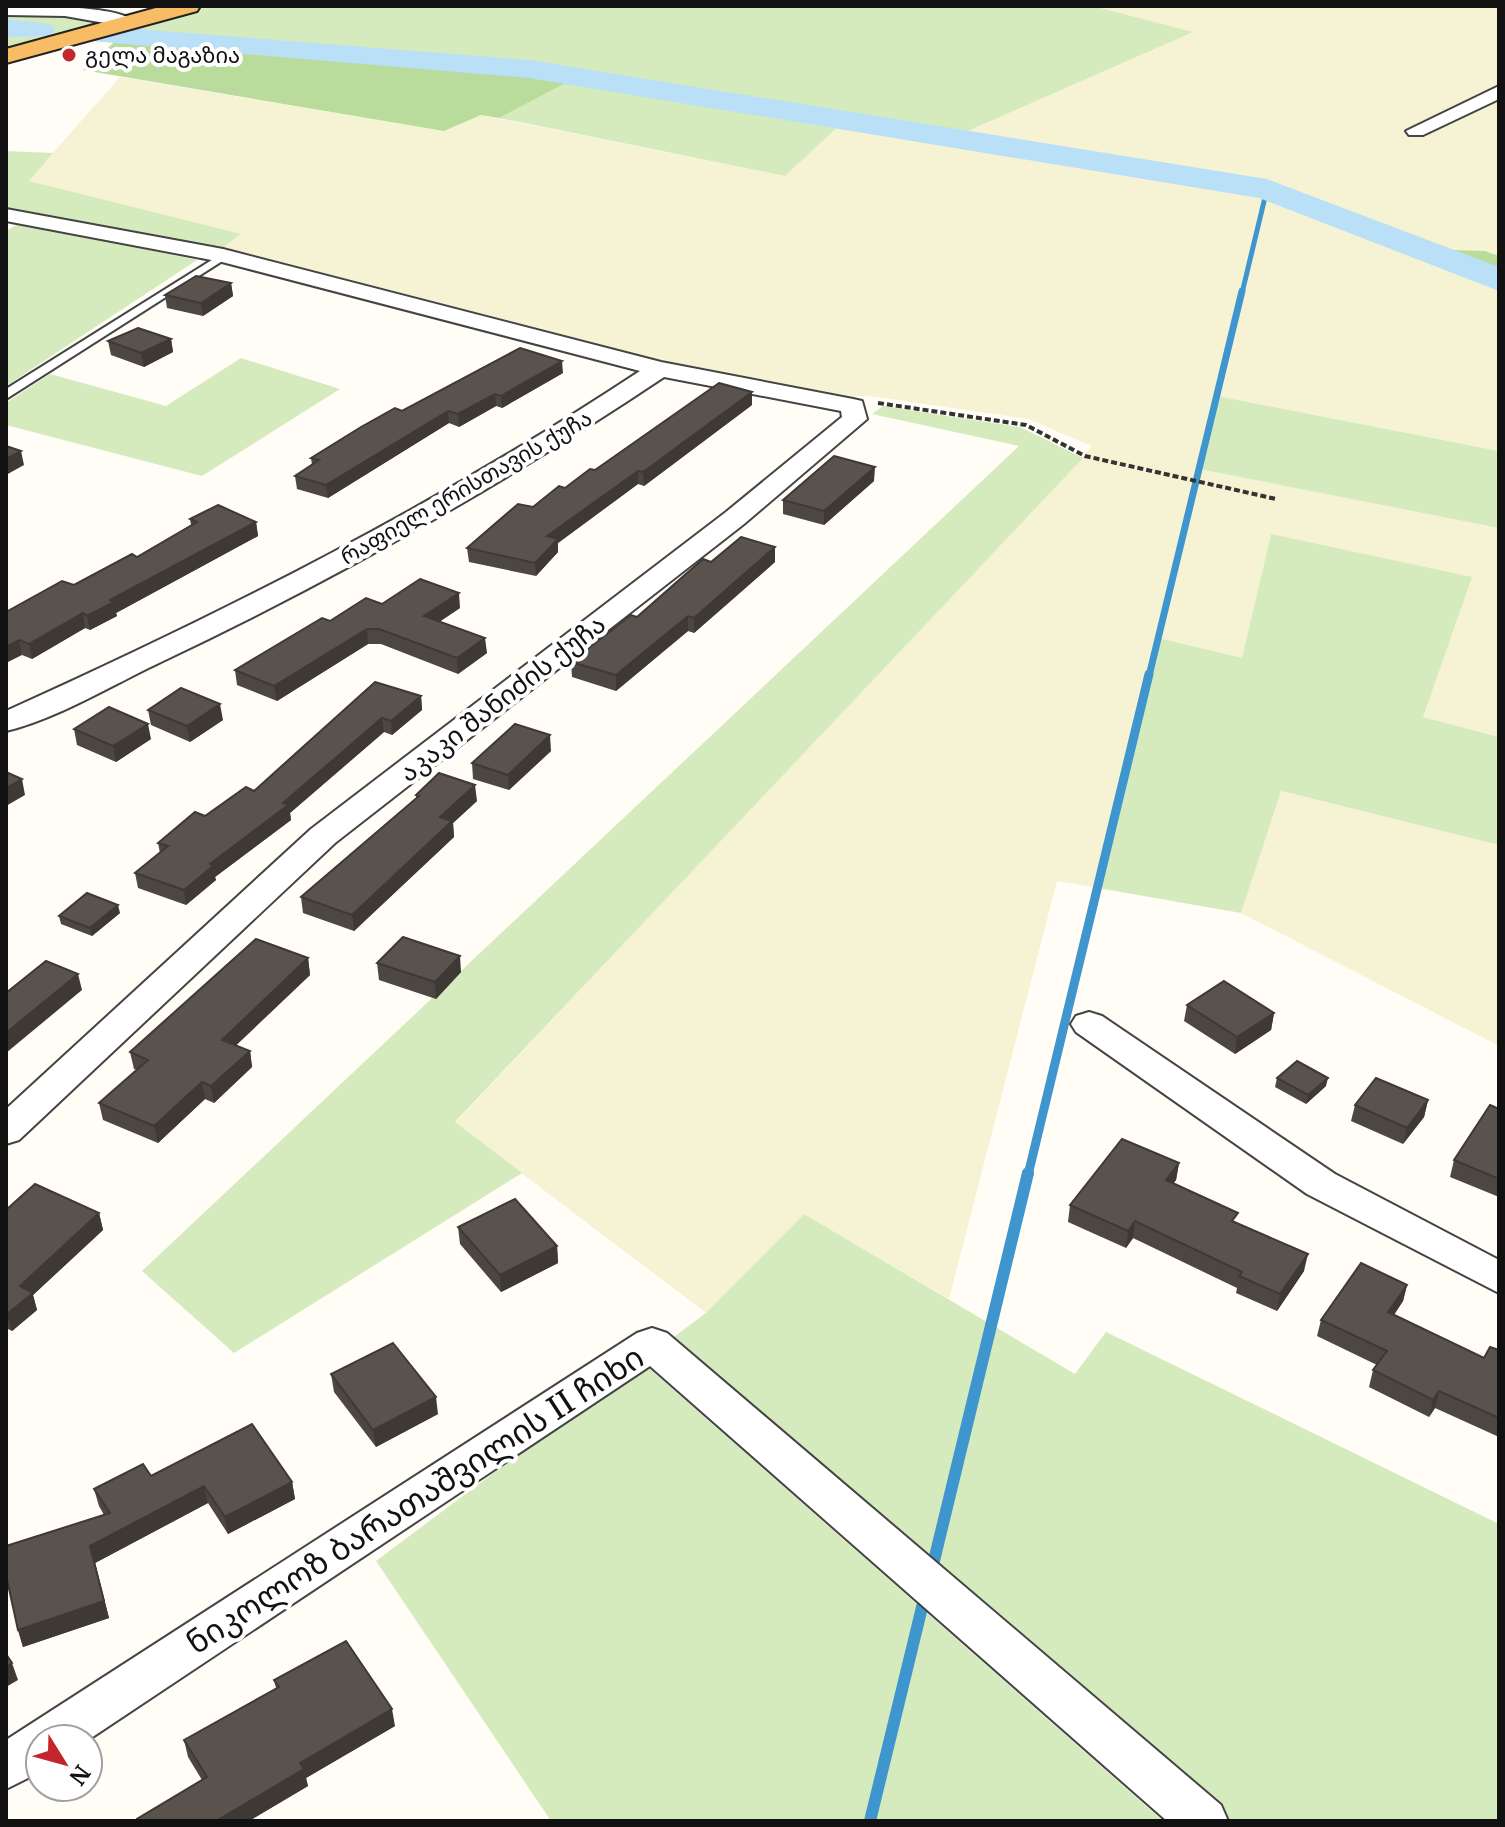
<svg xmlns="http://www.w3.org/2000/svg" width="1505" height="1827" font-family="Merriweather,'Noto Sans Georgian',serif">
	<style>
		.farmland { fill: #f6f3d4 }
		.green { fill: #d5ebbd }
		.forest { fill: #b9dc9c }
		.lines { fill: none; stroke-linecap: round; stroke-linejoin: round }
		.stream-far3 { stroke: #3f96cf; stroke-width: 5 }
		.stream-far2 { stroke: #3f96cf; stroke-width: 7 }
		.stream-far1 { stroke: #3f96cf; stroke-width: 9 }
		.stream { stroke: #3f96cf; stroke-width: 12 }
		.river { fill: #b9e0f7; fill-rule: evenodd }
		.service-casing { stroke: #444; stroke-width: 4 }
		.minor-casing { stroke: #444; stroke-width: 4 }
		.trunk-casing { stroke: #222; stroke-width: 4 }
		.path { stroke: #333; stroke-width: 4; stroke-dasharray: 6 3; stroke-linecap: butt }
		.service { fill: #fff; fill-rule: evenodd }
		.minor { fill: #fff; fill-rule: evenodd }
		.trunk { fill: #f7bc64; fill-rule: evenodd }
		.wall { fill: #4d4742 }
		.shaded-wall { fill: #3f3936 }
		.building { fill: #5a524d; stroke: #3f3936; stroke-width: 2 }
		.poi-dot { fill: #c4262e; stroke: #fff; stroke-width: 3 }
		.labels { text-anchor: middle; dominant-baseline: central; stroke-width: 8; stroke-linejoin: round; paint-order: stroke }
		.far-poi-label { font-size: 22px; fill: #111; stroke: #fff; text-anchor: start }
		.far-street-label { font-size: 22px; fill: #111; stroke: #fff }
		.street-label { font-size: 26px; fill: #111; stroke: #fff }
		.near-street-label { font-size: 32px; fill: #111; stroke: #fff }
	</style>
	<rect width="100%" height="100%" fill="#fffdf5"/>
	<g class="farmland">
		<path d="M1093,6H1499V256L1485,251L1428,250L1499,280V451L1217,396L1200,469L1499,528V737L1423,717L1271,534L1242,659L1157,639L1098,888L1057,881L949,1299L804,1214L706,1313L455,1123L1092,446L1028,419L869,396L839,397L664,363L220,250L240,235L28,181L120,77L444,131L481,115L785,176L845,120L952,138L1191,32Z"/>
		<path d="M1280,791L1499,845V1046L1241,913Z"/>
	</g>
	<g class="green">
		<path d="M202,6H1093L1193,32L952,138L845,120L785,176L499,118L575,77L529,69L101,35Z"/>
		<path d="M6,13H44L98,22L6,48Z"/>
		<path d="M6,151L53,153L29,181L241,234L220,250L6,210Z"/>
		<path d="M20,223L197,260L6,386V231Z"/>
		<path d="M241,358L340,389L202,476L6,425V403L50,374L166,406Z"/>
		<path d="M1217,396L1499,451V528L1199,469Z"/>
		<path d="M883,406L1020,427L1083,458L455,1122L522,1173L234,1353L142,1271L1019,446L872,414Z"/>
		<path d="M1271,534L1472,577L1423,717L1499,737V845L1281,791L1241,913L1098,888L1158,638L1242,658Z"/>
		<path d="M804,1214L1075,1374L1106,1332L1499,1524V1821H1230L671,1339L706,1313Z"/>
		<path d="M642,1362L1163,1821H551L376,1561Z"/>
	</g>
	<g class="forest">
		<path d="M120,37L529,69L577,77L499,118L481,115L444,131L83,70Z"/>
		<path d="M1425,249L1485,251L1499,256V280Z"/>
	</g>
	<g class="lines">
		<path class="stream-far3" d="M1242,293L1267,189"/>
		<path class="stream-far2" d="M1149,676L1242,291"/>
		<path class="stream-far1" d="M1028,1175L1149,674"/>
		<g class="stream">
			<path d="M932,1569L1028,1173"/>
			<path d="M870,1821L925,1595"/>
		</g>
		<g class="river">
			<path d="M6,19L50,24L55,30L50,36L6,37Z"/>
			<path d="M101,26L529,60L1267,179L1499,267V291L1259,198L529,78L91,41L86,35L91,29Z"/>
		</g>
		<g class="service-casing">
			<path id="service" d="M223,253L229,256L227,258L6,399V389Z"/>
		</g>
		<g class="minor-casing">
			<g id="minor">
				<path d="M6,6C33,6 118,5 136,22L127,27L65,16L6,15Z"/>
				<path d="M1499,86V99L1423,135H1409L1406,131Z"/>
				<path d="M6,209L223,249L661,362L853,399L862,401L867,419L744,524L335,843L19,1140L6,1144V1109L311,829L726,512L842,417L841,411L664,377C504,484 336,579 161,662C114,684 57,719 6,731V711C226,612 439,504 640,371L222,262L6,221Z"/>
				<path d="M1089,1012L1102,1016L1335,1174L1499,1260V1293L1307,1194L1076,1032L1071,1024L1076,1016Z"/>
				<path d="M652,1328L667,1333L1221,1805L1228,1821H1167L650,1366L88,1740L40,1739V1772L6,1789V1740L637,1333Z"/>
			</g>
		</g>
		<g class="trunk-casing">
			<path id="trunk" d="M163,6H200L197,11L6,63V49Z"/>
		</g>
		<path class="path" d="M878,403L1026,425L1085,456L1276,499"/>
		<use href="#service" class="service"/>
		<use href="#minor" class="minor"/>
		<use href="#trunk" class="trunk"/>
	</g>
	<g class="wall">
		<path d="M231,283L233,296L203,316L167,308L165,295Z"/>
		<path d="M171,339L173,352L144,367L111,355L108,341Z"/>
		<path d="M563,373L502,408L496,406L459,427L449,423L328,498L297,489L295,476L312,465L311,458L402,411Z"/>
		<path d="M752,405L644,486L638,484L558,543V552L536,576L469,562L467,548L533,507L595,470Z"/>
		<path d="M874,481L824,525L783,514V500Z"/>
		<path d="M190,519L256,522L258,536L116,613L117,616L90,630L85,628L32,659L22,655L6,612L74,585L137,557L191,525Z"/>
		<path d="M711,562H775L694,633L688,631L616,691L572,677L571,662L637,617Z"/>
		<path d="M460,608L440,621L487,653L458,674L381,644H368L277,701L237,685L235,670L330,621Z"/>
		<path d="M421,696L422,710L392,735L384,732L290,813L291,820L215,877L216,880L186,905L138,888L135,873L160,853L158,843L205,816L254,791Z"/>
		<path d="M148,710L223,720L190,742L151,725Z"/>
		<path d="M74,729L151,739L116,762L77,745Z"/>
		<path d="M551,751L509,790L473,779L472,763Z"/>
		<path d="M416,795L477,801L453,823L454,837L354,931L303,913L301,897L416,799Z"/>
		<path d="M120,913L92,936L61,924L59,916Z"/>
		<path d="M308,958L310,975L236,1045L250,1051L252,1067L214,1103L205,1099L158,1143L103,1120L99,1103L137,1070L134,1069L130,1052Z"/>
		<path d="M377,963L461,972L436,999L379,980Z"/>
		<path d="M1187,1005L1274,1013L1271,1030L1235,1054L1184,1021Z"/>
		<path d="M1277,1078L1326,1086L1306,1104L1275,1087Z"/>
		<path d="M1428,1100L1424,1117L1403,1144L1351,1121L1355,1105Z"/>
		<path d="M1499,1109V1197L1450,1177L1454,1160Z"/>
		<path d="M1179,1163L1176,1180L1173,1183L1236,1223L1304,1271L1277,1311L1236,1293L1237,1288L1133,1238L1126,1248L1068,1222L1070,1205Z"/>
		<path d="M6,1210L99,1213L103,1230L33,1295L37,1310L12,1331L6,1328Z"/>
		<path d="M458,1227L557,1246L558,1263L501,1292L460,1244Z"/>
		<path d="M1407,1285L1403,1301L1394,1315L1484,1358L1499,1350V1437L1435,1408L1429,1417L1369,1387L1373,1370L1377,1365L1317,1336L1321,1320Z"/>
		<path d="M331,1374L438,1414L376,1447L334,1392Z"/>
		<path d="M151,1476L292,1482L295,1499L228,1534L208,1503L95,1563L109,1618L23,1647L18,1630L104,1515L99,1506L94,1489Z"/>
		<path d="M274,1680L395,1726L306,1778L308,1786L249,1821H138L137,1819L202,1780L188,1757L184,1740L276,1688Z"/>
	</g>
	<g class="shaded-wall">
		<path d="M231,283L233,296L203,316L201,303Z"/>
		<path d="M171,339L173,352L144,367L141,353Z"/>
		<path d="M562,361L563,373L502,408L501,396Z"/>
		<path d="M752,392V405L644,486L643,472Z"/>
		<path d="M495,394L496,406L459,427L458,414Z"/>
		<path d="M448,411L449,423L328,498L326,485Z"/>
		<path d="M21,451L24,465L6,475V459Z"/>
		<path d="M875,467L874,481L824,525V511Z"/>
		<path d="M638,471V484L558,543V552L536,576L535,563L547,536Z"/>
		<path d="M256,522L258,536L116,613L117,616L90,630L87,616L110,600Z"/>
		<path d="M775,547V562L694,633V618Z"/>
		<path d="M459,593L460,608L426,631L424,616Z"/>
		<path d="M83,613L85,628L32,659L29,644Z"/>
		<path d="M688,616V631L616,691V675Z"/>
		<path d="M367,629L368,644L277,701L274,686Z"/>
		<path d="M485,638L487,653L458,674L457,658Z"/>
		<path d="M19,640L22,655L6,663V647Z"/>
		<path d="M421,696L422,710L392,735L391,721Z"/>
		<path d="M220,704L223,720L190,742L187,726Z"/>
		<path d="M382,718L384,732L290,813L291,820L215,877L216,880L186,905L184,890L210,864Z"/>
		<path d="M148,724L151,739L116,762L113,746Z"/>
		<path d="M550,735L551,751L509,790L508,775Z"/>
		<path d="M22,779L25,795L6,806V788Z"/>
		<path d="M475,785L477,801L453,823L454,837L354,931L352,915L440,817Z"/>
		<path d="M118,905L120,913L92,936L90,928Z"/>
		<path d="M460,956L461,972L436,999L435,982Z"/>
		<path d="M308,958L310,975L225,1056L222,1040Z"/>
		<path d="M78,974L82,990L6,1053V1033Z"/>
		<path d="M1274,1013L1271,1030L1235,1054L1237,1037Z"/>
		<path d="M250,1051L252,1067L214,1103L211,1086Z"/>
		<path d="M1328,1078L1326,1086L1306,1104L1308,1095Z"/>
		<path d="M202,1082L205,1099L158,1143L154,1126Z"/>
		<path d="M1428,1100L1424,1117L1403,1144L1407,1128Z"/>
		<path d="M1179,1163L1176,1180L1163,1197L1166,1180Z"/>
		<path d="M99,1213L103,1230L33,1295L37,1310L12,1331L7,1314L20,1286Z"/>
		<path d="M1135,1221L1133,1238L1126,1248L1128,1231Z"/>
		<path d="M557,1246L558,1263L501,1292L500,1275Z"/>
		<path d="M1308,1254L1304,1271L1277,1311L1280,1294Z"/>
		<path d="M1407,1285L1403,1301L1384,1329L1388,1312Z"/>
		<path d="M1439,1391L1435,1408L1429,1417L1433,1400Z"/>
		<path d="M436,1397L438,1414L376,1447L373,1430Z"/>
		<path d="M292,1482L295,1499L228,1534L225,1517Z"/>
		<path d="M204,1486L208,1503L95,1563L109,1618L23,1647L18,1630L90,1546Z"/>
		<path d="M12,1663L18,1680L6,1687V1667Z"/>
		<path d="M392,1709L395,1726L306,1778L308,1786L249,1821H216L300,1763Z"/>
	</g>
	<g class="building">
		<path d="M196,276L231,283L201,303L165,295Z"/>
		<path d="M138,328L171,339L141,353L108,341Z"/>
		<path d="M520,348L562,361L501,396L495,394L458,414L448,411L326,485L295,476L319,460L311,458L361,427L395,408L402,411Z"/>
		<path d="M719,383L752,392L643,472L638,471L547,536L558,539L535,563L467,548L518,504L533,507L559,486L565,488L590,469L595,470Z"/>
		<path d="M6,446L21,451L6,459Z"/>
		<path d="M834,456L875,467L824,511L783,500Z"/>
		<path d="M218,505L256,522L110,600L114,602L87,616L83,613L29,644L19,640L6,647V612L62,581L74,585L132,554L137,557L197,522L190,519Z"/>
		<path d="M741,537L775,547L694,618L688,616L616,675L571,662L631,615L637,617L703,559L711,562Z"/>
		<path d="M420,579L459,593L424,616L485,638L457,658L379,629H367L274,686L235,670L322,618L330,621L366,598L382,604Z"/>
		<path d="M375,682L421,696L391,721L382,718L283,803L288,805L210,864L213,866L184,890L135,873L168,846L158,843L195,812L205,816L246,787L254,791Z"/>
		<path d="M181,688L220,704L187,726L148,710Z"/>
		<path d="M109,707L148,724L113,746L74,729Z"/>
		<path d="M515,724L550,735L508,775L472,763Z"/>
		<path d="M6,772L22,779L6,788Z"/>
		<path d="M439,773L475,785L440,817L452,821L352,915L301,897L419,796L416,795Z"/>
		<path d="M87,893L118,905L90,928L59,916Z"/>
		<path d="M403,937L460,956L435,982L377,963Z"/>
		<path d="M256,939L308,958L222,1040L250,1051L211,1086L202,1082L154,1126L99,1103L148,1060L130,1052Z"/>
		<path d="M46,961L78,974L6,1033V993Z"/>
		<path d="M1224,981L1274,1013L1237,1037L1187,1005Z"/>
		<path d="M1297,1061L1328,1078L1308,1095L1277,1078Z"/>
		<path d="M1376,1078L1428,1100L1407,1128L1355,1105Z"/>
		<path d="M1490,1105L1499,1109V1179L1454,1160Z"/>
		<path d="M1122,1139L1179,1163L1166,1180L1238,1213L1232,1221L1308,1254L1280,1294L1239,1276L1242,1272L1135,1221L1128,1231L1070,1205Z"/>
		<path d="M35,1184L99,1213L20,1286L33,1293L7,1314L6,1313V1210Z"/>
		<path d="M515,1199L557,1246L500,1275L458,1227Z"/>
		<path d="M1361,1263L1407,1285L1388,1312L1484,1358L1490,1347L1499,1350V1418L1439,1391L1433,1400L1373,1370L1387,1351L1321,1320Z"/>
		<path d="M393,1343L436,1397L373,1430L331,1374Z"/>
		<path d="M252,1424L292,1482L225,1517L204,1486L90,1546L104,1601L18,1630L6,1575V1546L110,1513L94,1489L143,1464L151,1476Z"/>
		<path d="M346,1641L392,1709L300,1763L304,1769L216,1821H138L137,1819L207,1777L184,1740L279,1687L274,1680Z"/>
		<path d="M6,1654L12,1663L6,1667Z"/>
	</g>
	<circle class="poi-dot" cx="69" cy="55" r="8"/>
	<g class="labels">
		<g class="far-poi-label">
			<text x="85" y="55">გელა მაგაზია</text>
		</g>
		<g class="far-street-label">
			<text transform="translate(466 487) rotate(-30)">რაფიელ ერისთავის ქუჩა</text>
		</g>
		<g class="street-label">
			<text transform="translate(502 698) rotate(-38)">აკაკი შანიძის ქუჩა</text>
		</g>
		<g class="near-street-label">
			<text transform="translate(415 1500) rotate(-33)">ნიკოლოზ ბარათაშვილის II ჩიხი</text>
		</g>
	</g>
	<rect width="1505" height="1827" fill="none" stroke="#111111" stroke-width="16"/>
	<g transform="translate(64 1763) rotate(127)"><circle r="38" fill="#ffffff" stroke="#a0a0a0" stroke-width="2"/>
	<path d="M0-6L14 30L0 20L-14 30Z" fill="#c4262e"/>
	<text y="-12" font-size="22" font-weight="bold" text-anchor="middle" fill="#111111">N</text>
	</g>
</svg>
